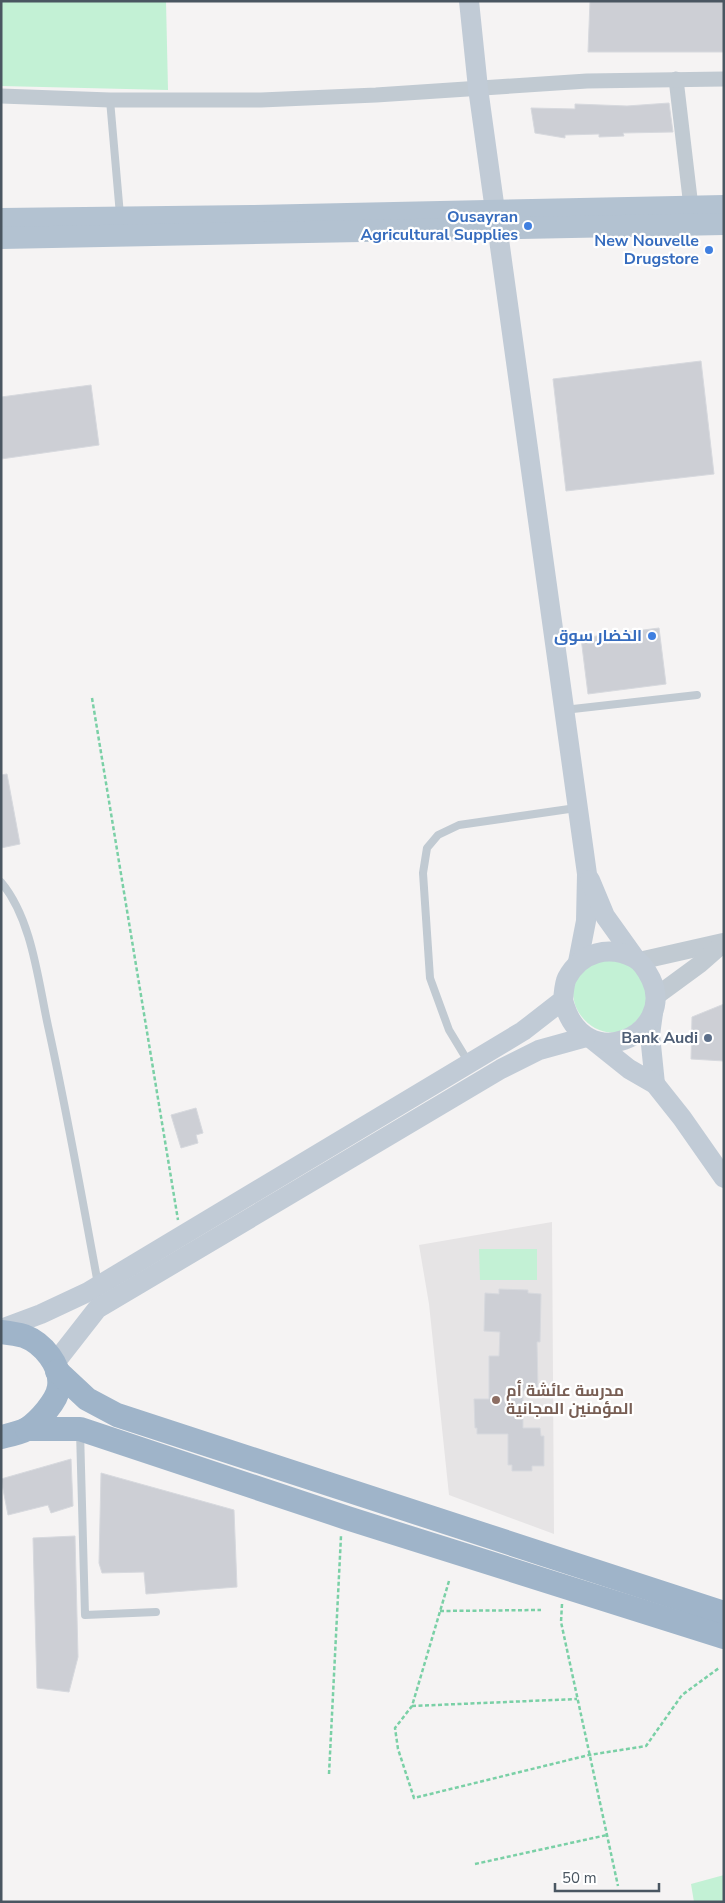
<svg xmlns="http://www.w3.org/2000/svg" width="725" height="1903" font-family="'Nunito Sans',Cairo,sans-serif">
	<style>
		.education { fill: #e6e4e5 }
		.green { fill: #c3f1d5 }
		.building { fill: #cdcfd5; stroke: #d7d9de }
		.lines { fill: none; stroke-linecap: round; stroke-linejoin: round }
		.path { stroke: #7ad0a6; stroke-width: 2.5; stroke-dasharray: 4 2.5; stroke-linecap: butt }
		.service { stroke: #c1cad2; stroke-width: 8 }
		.minor { stroke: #c1cad2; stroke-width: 15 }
		.tertiary { stroke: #c1cad2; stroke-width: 18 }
		.secondary { stroke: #c1cbd6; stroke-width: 20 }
		.primary { stroke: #b3c2d1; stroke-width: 22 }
		.trunk { stroke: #9fb4c9; stroke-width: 24 }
		.shop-dot { fill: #3f7fe0; stroke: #fff; stroke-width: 2 }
		.service-dot { fill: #5c6f8a; stroke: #fff; stroke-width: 2 }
		.education-dot { fill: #8d6e63; stroke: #fff; stroke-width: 2 }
		.labels { text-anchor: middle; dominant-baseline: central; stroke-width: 4.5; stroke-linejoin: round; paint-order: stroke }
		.shop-label { font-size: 16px; font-weight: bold; fill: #366cbe; stroke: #fff; text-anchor: end }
		.service-label { font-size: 16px; font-weight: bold; fill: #4e5e75; stroke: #fff; text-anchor: end }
		.education-label { font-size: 16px; font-weight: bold; fill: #785e54; stroke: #fff; text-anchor: start }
	</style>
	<rect width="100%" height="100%" fill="#f5f3f3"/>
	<path class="education" d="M552,1222L554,1534L449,1495L429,1304L419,1245Z"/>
	<g class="green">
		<path d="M1,1H166L168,90L1,86Z"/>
		<path d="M608,957L626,960L647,985C646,993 647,1005 644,1012C643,1016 637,1020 634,1023C603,1053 554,1005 581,972C586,965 601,961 608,957Z"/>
		<path d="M479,1249H537V1280H480Z"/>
		<path d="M724,1875V1902H694L691,1884Z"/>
	</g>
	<g class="building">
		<path d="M590,1H724V52H588Z"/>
		<path d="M669,103L673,132L623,133L624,136L599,137V134L565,135V138L535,133L531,108L575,109V104L627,106Z"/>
		<path d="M701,361L714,474L566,491L553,379Z"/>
		<path d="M91,385L99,445L1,459V397Z"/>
		<path d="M659,628L666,684L588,694L581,638Z"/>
		<path d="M7,774L20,844L1,848V775Z"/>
		<path d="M724,1004V1061L691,1059L692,1017Z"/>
		<path d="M196,1108L203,1133L196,1135L198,1143L181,1148L171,1115Z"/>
		<path d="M499,1289L528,1290V1293L541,1294L540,1342H537L538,1391H523V1428H540L541,1436H544V1466H532V1471H512V1465H508V1434H477V1428H475L474,1399H489V1356H499L500,1332L484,1331L485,1293L499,1294Z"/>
		<path d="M71,1459L73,1506L51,1513L48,1505L8,1515L1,1479Z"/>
		<path d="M101,1473L234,1510L237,1587L146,1594L144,1572L102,1573L99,1563Z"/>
		<path d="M75,1536L78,1657L69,1692L37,1688L33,1538Z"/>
	</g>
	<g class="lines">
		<g class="path">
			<path d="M92,698L178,1220"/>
			<path d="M449,1581L412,1706L395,1728L398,1749L414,1798L589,1755L646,1746L682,1695L719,1668"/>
			<path d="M562,1604L561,1622L618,1886"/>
			<path d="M440,1611L541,1610"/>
			<path d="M412,1706L577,1699"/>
			<path d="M329,1774L341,1536"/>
			<path d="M475,1864L607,1835"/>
		</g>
		<g class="service">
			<path d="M110,100L120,215"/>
			<path d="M564,710L697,695"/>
			<path d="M1,882C32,919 38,980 48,1026C67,1112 82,1198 98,1284"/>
			<path d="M469,1063L449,1030L430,978L423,873L427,848L438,835L459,825L576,808"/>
			<path d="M80,1431L85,1615L156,1612"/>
		</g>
		<g class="minor">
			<path d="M676,79L691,207"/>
			<path d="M1,96L110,100H261L376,95L587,81L724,79"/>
		</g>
		<g class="tertiary">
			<path d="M639,961L723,942"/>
			<path d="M655,997L700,964L724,943"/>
		</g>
		<g class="secondary">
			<path d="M469,1L478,88L587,874L586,921L578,962"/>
			<path d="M590,880L605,916L635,958"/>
			<path d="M653,1013L650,1035L655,1084"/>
			<path d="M594,1041L629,1069L655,1084L682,1118L724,1178"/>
			<path d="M1,1329L41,1314L88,1292L523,1031L563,1000C564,993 564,984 567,978C581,952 609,945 634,958C642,962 647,971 651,979C677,1034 583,1079 563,1000"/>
			<path d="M54,1364L97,1309L501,1069L539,1050L586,1037"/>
		</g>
		<g class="primary">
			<path d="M1,219L251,216L724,206"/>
			<path d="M1,238L724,224"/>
		</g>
		<g class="trunk">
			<path d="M1,1332C9,1333 17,1334 24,1336C43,1343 62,1366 59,1387C57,1401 39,1421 27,1429C20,1433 9,1435 1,1437"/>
			<path d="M57,1371L87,1399L117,1415L724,1613"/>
			<path d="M27,1429H80L347,1518L724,1637"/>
		</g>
	</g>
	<g class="shop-dot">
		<circle cx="528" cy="226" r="5"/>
		<circle cx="709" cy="250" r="5"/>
		<circle cx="652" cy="636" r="5"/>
	</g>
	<circle class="service-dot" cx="708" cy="1038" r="5"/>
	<circle class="education-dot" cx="496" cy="1400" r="5"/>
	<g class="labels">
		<g class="shop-label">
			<text x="518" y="217">Ousayran<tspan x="518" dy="18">Agricultural Supplies</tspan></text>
			<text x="699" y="241">New Nouvelle<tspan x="699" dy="18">Drugstore</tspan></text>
			<text x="642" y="636">الخضار سوق</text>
		</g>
		<g class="service-label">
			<text x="698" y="1038">Bank Audi</text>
		</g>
		<g class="education-label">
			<text x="506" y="1391">مدرسة عائشة أم<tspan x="506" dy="18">المؤمنين المجانية</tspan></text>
		</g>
	</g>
	<rect width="725" height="1903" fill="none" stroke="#4a5661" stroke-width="5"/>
	<path d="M555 1883v8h104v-8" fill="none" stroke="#4a5661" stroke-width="2.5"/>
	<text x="562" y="1883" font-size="15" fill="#4a5661" stroke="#ffffff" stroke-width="4" paint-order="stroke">50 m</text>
</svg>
